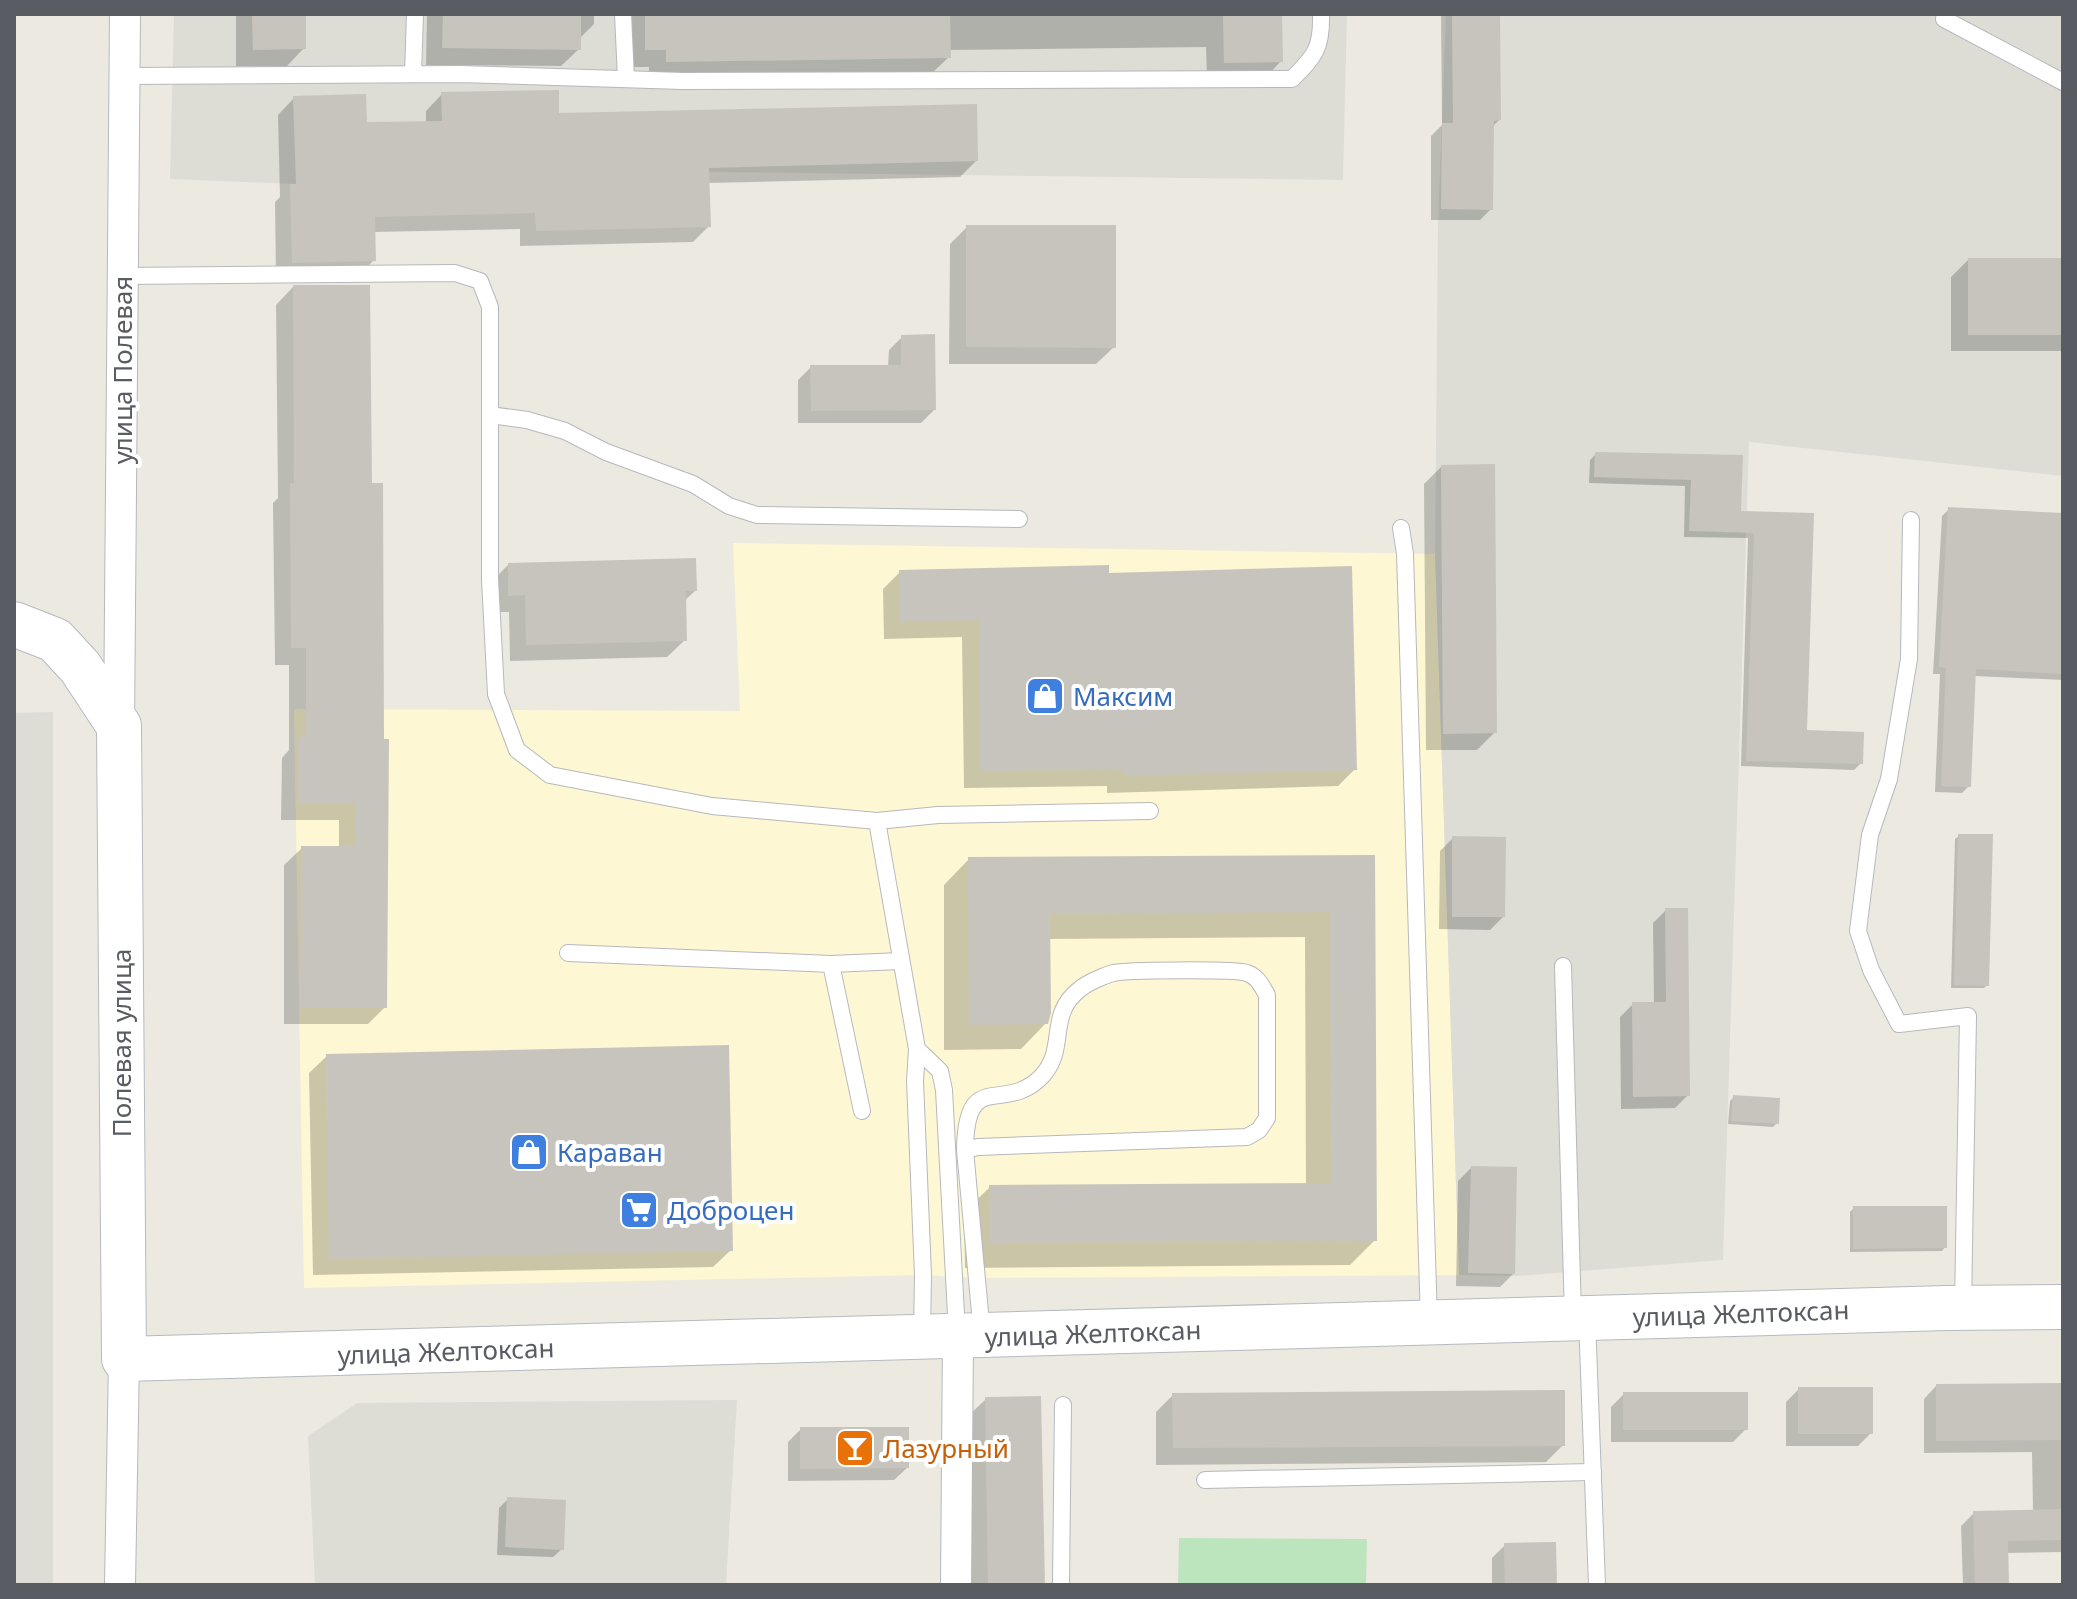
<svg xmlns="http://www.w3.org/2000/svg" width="2077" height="1599" font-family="'Noto Sans',sans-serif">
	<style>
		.commercial { fill: #fef7d3 }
		.industrial { fill: #dddcd5 }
		.green { fill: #bce5be }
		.shadow { fill: #0003 }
		.building { fill: #c7c4bd }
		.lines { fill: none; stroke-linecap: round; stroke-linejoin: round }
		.lane-casing { stroke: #b6b8bd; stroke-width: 18 }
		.street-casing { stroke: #b6b8bd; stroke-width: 32 }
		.secondary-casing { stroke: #b6b9c0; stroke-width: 46 }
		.lane { stroke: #fff; stroke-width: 16 }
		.street { stroke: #fff; stroke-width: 30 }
		.secondary { stroke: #fff; stroke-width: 44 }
		.labels { text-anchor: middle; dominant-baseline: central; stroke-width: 8; stroke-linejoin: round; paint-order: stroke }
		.street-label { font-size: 26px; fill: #595c62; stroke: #fff }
		.shop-label { font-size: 26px; fill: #366cbe; stroke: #fff; text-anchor: start }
		.food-label { font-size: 26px; fill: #c56008; stroke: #fff; text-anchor: start }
	</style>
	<rect width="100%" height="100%" fill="#eceae0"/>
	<path class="commercial" d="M733,543L1435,554L1459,1275L977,1278L923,1275L304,1288L294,709L740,711Z"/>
	<g class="industrial">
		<path d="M14,14H16L14,568Z"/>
		<path d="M174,14H1347L1343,180L718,172L296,184L170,179Z"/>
		<path d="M1446,14H2063V476L1749,442L1723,1260L1516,1276L1459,1275L1435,554L1438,223Z"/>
		<path d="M53,712V1585H14V713Z"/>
		<path d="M737,1400L726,1585H315L308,1436L357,1403Z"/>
	</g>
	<path class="green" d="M1179,1538L1367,1539L1366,1585H1178Z"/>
	<g class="shadow">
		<path d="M236,14H304V48L287,66H236Z"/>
		<path d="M427,14H594V24L579,39V49L561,66L426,65Z"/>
		<path d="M628,14H1280L1281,61L1264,79L1207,80L1206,47L949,50V57L931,74L649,79V67H629Z"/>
		<path d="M1441,14H1498L1499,120L1492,127L1491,209L1480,220H1431V136L1442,125Z"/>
		<path d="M442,94L557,115L976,161L960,177L708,183L709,226L693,242L520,246V229L373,232L374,260L357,277L276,278L275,202L280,197L278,115L294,98L365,124L426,123V111Z"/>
		<path d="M967,227L1114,347L1096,364H949L950,244Z"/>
		<path d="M1968,260H2063V351H1951V277Z"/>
		<path d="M293,287L370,485L382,741L385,1007L368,1024H284V865L302,848H339V820H281L282,758L289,750V665H275L273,503L278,498L276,305Z"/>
		<path d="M902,337L934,410L921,423H798V380L811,367H888L889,350Z"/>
		<path d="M1596,454L1741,457L1739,513L1812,515L1805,732L1861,763L1854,770L1741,766L1748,538L1684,537L1685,486L1589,483L1590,460Z"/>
		<path d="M1441,467L1495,732L1477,750H1426L1424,484Z"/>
		<path d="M1949,509L2063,515V680L1974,676L1969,786L1962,793L1935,792L1940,674H1933L1942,516Z"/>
		<path d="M508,565L695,591L684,601L685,640L667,657L510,661L509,612H492L491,582Z"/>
		<path d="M900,572L1108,575L1355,769L1338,786L1107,793V786L964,788L962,637L884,639L883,589Z"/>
		<path d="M1959,836L1987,985L1984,988H1951L1955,839Z"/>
		<path d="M1453,838L1503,917L1490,930L1439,929L1440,851Z"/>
		<path d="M1373,857L1375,1240L1350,1265L965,1268L964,1212L990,1187L1306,1185L1305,937L1049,939L1046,1023L1021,1049L944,1050V885L969,859Z"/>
		<path d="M1666,910L1688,1095L1675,1108L1621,1109L1620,1017L1633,1004H1654L1653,923Z"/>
		<path d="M327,1056L731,1250L713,1267L313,1275L309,1073Z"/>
		<path d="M1734,1097L1777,1123L1773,1127L1728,1124L1730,1101Z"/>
		<path d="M1471,1168L1513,1274L1500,1287L1456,1286L1458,1181Z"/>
		<path d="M1854,1208L1945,1247L1942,1251L1850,1252V1212Z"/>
		<path d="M2063,1385V1552L2006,1553L2007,1585H1963L1961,1526L1974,1513L2033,1512L2032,1452L1924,1453V1399L1936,1386Z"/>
		<path d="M1799,1389L1871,1433L1858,1446H1786V1402Z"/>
		<path d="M1624,1394L1746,1429L1733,1442H1611V1407Z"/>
		<path d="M1173,1395L1563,1445L1546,1462L1156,1465V1412Z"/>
		<path d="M986,1399L1043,1585H972L968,1416Z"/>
		<path d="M801,1429L907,1468L894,1480L788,1481V1442Z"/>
		<path d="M508,1499L562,1549L553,1557L497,1555L499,1508Z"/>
		<path d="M1505,1545L1555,1585H1492V1558Z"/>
	</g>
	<g class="building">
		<path d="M252,14H306V49L253,50Z"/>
		<path d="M443,14H581V50L442,48Z"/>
		<path d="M645,14H950L951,58L666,62V50H645Z"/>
		<path d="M1223,14H1282L1283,62L1224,63Z"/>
		<path d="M1452,14H1500L1501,120L1494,121L1493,210L1441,209L1442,123H1453Z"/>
		<path d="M559,90V113L977,104L978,161L709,168L711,227L536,231L535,213L375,217L376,261L292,263L290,184H296L293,96L366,94L367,122L442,121L441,92Z"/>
		<path d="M966,225H1116V348L966,347Z"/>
		<rect x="1968" y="258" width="95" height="77"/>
		<path d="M293,285H370L372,483H383L384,739H389L387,1008L300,1007L301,846H356V804H298V738H306V648H291L290,483L294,484Z"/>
		<path d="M935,334L936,410L811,411L810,365H901V335Z"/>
		<path d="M1595,452L1743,455L1741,511L1814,513L1807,730L1864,732L1863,764L1746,761L1754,533L1689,531L1691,480L1594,477Z"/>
		<path d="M1495,464L1497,733L1443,734L1441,465Z"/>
		<path d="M1948,507L2063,513V674L1976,669L1971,787L1941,786L1946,668L1939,667Z"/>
		<path d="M696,558L697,591H686L687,641L526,645L525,595L508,596V563Z"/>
		<path d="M1109,565V573L1352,566L1357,770L1124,776V769L980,771L979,620L900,622L899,570Z"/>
		<path d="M1958,834H1993L1989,986L1954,985Z"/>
		<path d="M1452,836L1506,837L1505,917H1452Z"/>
		<path d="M1375,855L1377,1241L990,1243L989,1185L1331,1183L1330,912L1050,914L1051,1013L1048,1024L969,1025L968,857Z"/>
		<path d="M1665,908H1688L1690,1096L1633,1097L1632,1002H1666Z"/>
		<path d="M729,1045L733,1251L329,1259L326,1054Z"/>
		<path d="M1733,1095L1780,1098L1779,1124L1731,1121Z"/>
		<path d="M1471,1166L1517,1167L1515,1274L1468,1273Z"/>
		<path d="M1853,1206H1947V1248L1853,1249Z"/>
		<path d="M2063,1383V1440L1936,1441V1384Z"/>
		<rect x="1798" y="1387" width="75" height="47"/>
		<path d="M1565,1390V1446L1173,1448L1172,1393Z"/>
		<rect x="1623" y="1392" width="125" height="38"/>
		<path d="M1041,1396L1045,1585H988L985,1397Z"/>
		<path d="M800,1427H909V1468L800,1469Z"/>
		<path d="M507,1497L566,1500L564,1550L505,1547Z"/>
		<path d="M2063,1509V1540L2008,1541L2009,1585H1975L1973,1511Z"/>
		<path d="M1556,1542L1557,1585H1505L1504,1543Z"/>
	</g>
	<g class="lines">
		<g class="lane-casing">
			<g id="lane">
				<path d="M623,14L626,79"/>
				<path d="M1944,19L2063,82"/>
				<path d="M413,74L415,14"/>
				<path d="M125,76L460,74L683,81L1292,79C1315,56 1322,48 1321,14"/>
				<path d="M123,276L455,273L480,281L490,307V579L496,694L517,750L550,775L712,806L877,821L938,815L1150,811"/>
				<path d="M490,415L527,420L565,431L606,452L693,484L729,506L757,515L1019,519"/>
				<path d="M1911,520L1909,659L1889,779L1870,835L1858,931L1871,970L1899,1024L1968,1016L1963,1306"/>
				<path d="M1401,528L1405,554L1429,1321"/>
				<path d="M877,821L917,1049L915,1081L923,1275L922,1335"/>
				<path d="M568,953L831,964L901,961"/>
				<path d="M831,964L862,1111"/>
				<path d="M1563,966L1573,1316"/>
				<path d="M917,1049L940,1071L944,1090L957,1333"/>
				<path d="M965,1150C966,1066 1004,1116 1042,1076C1068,1048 1046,1015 1080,989C1087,983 1103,976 1113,973C1126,970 1235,969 1247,973C1258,977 1261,985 1267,995V1118L1259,1130L1247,1137L978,1147L965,1150L982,1334"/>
				<path d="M1587,1319L1597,1585"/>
				<path d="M1205,1480L1593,1472"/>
				<path d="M1061,1585L1063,1405"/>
			</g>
		</g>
		<g class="street-casing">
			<g id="street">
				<path d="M119,726L125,14"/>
				<path d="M120,1585L124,1359"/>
				<path d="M956,1585L958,1337"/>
			</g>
		</g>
		<g class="secondary-casing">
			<path id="secondary" d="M14,624L55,640L80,667L119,726L124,1359L1947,1308L2063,1307"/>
		</g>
		<use href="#lane" class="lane"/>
		<use href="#street" class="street"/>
		<use href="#secondary" class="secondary"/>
	</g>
	<defs>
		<g id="shop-square" transform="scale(2)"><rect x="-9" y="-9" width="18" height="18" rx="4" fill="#3f7fe0" stroke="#fff"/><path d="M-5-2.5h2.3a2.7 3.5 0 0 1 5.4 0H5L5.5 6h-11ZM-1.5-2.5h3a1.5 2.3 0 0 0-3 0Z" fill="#fff"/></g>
		<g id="supermarket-square" transform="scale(2)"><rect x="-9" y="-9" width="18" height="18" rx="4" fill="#3f7fe0" stroke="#fff"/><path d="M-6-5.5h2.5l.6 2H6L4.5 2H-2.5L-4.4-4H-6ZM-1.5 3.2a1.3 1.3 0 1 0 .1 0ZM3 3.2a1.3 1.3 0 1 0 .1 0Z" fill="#fff"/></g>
		<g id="bar-square" transform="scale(2)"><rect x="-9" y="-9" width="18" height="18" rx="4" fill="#e8710a" stroke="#fff"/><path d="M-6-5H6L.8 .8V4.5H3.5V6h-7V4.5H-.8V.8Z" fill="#fff"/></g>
	</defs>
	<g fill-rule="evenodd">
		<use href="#shop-square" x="1045" y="696"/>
		<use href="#shop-square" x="529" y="1152"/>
		<use href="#supermarket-square" x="639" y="1210"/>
		<use href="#bar-square" x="855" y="1448"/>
	</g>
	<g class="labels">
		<g class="street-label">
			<text transform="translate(122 370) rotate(-90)">улица Полевая</text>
			<text transform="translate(121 1043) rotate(-90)">Полевая улица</text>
			<text transform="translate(1741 1313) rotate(-2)">улица Желтоксан</text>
			<text transform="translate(1093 1333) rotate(-2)">улица Желтоксан</text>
			<text transform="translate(446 1351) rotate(-2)">улица Желтоксан</text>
		</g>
		<g class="shop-label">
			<text x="1073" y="696">Максим</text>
			<text x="557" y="1152">Караван</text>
			<text x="667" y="1210">Доброцен</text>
		</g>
		<g class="food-label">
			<text x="883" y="1448">Лазурный</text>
		</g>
	</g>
	<rect width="2077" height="1599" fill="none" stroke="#595c62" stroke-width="32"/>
</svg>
